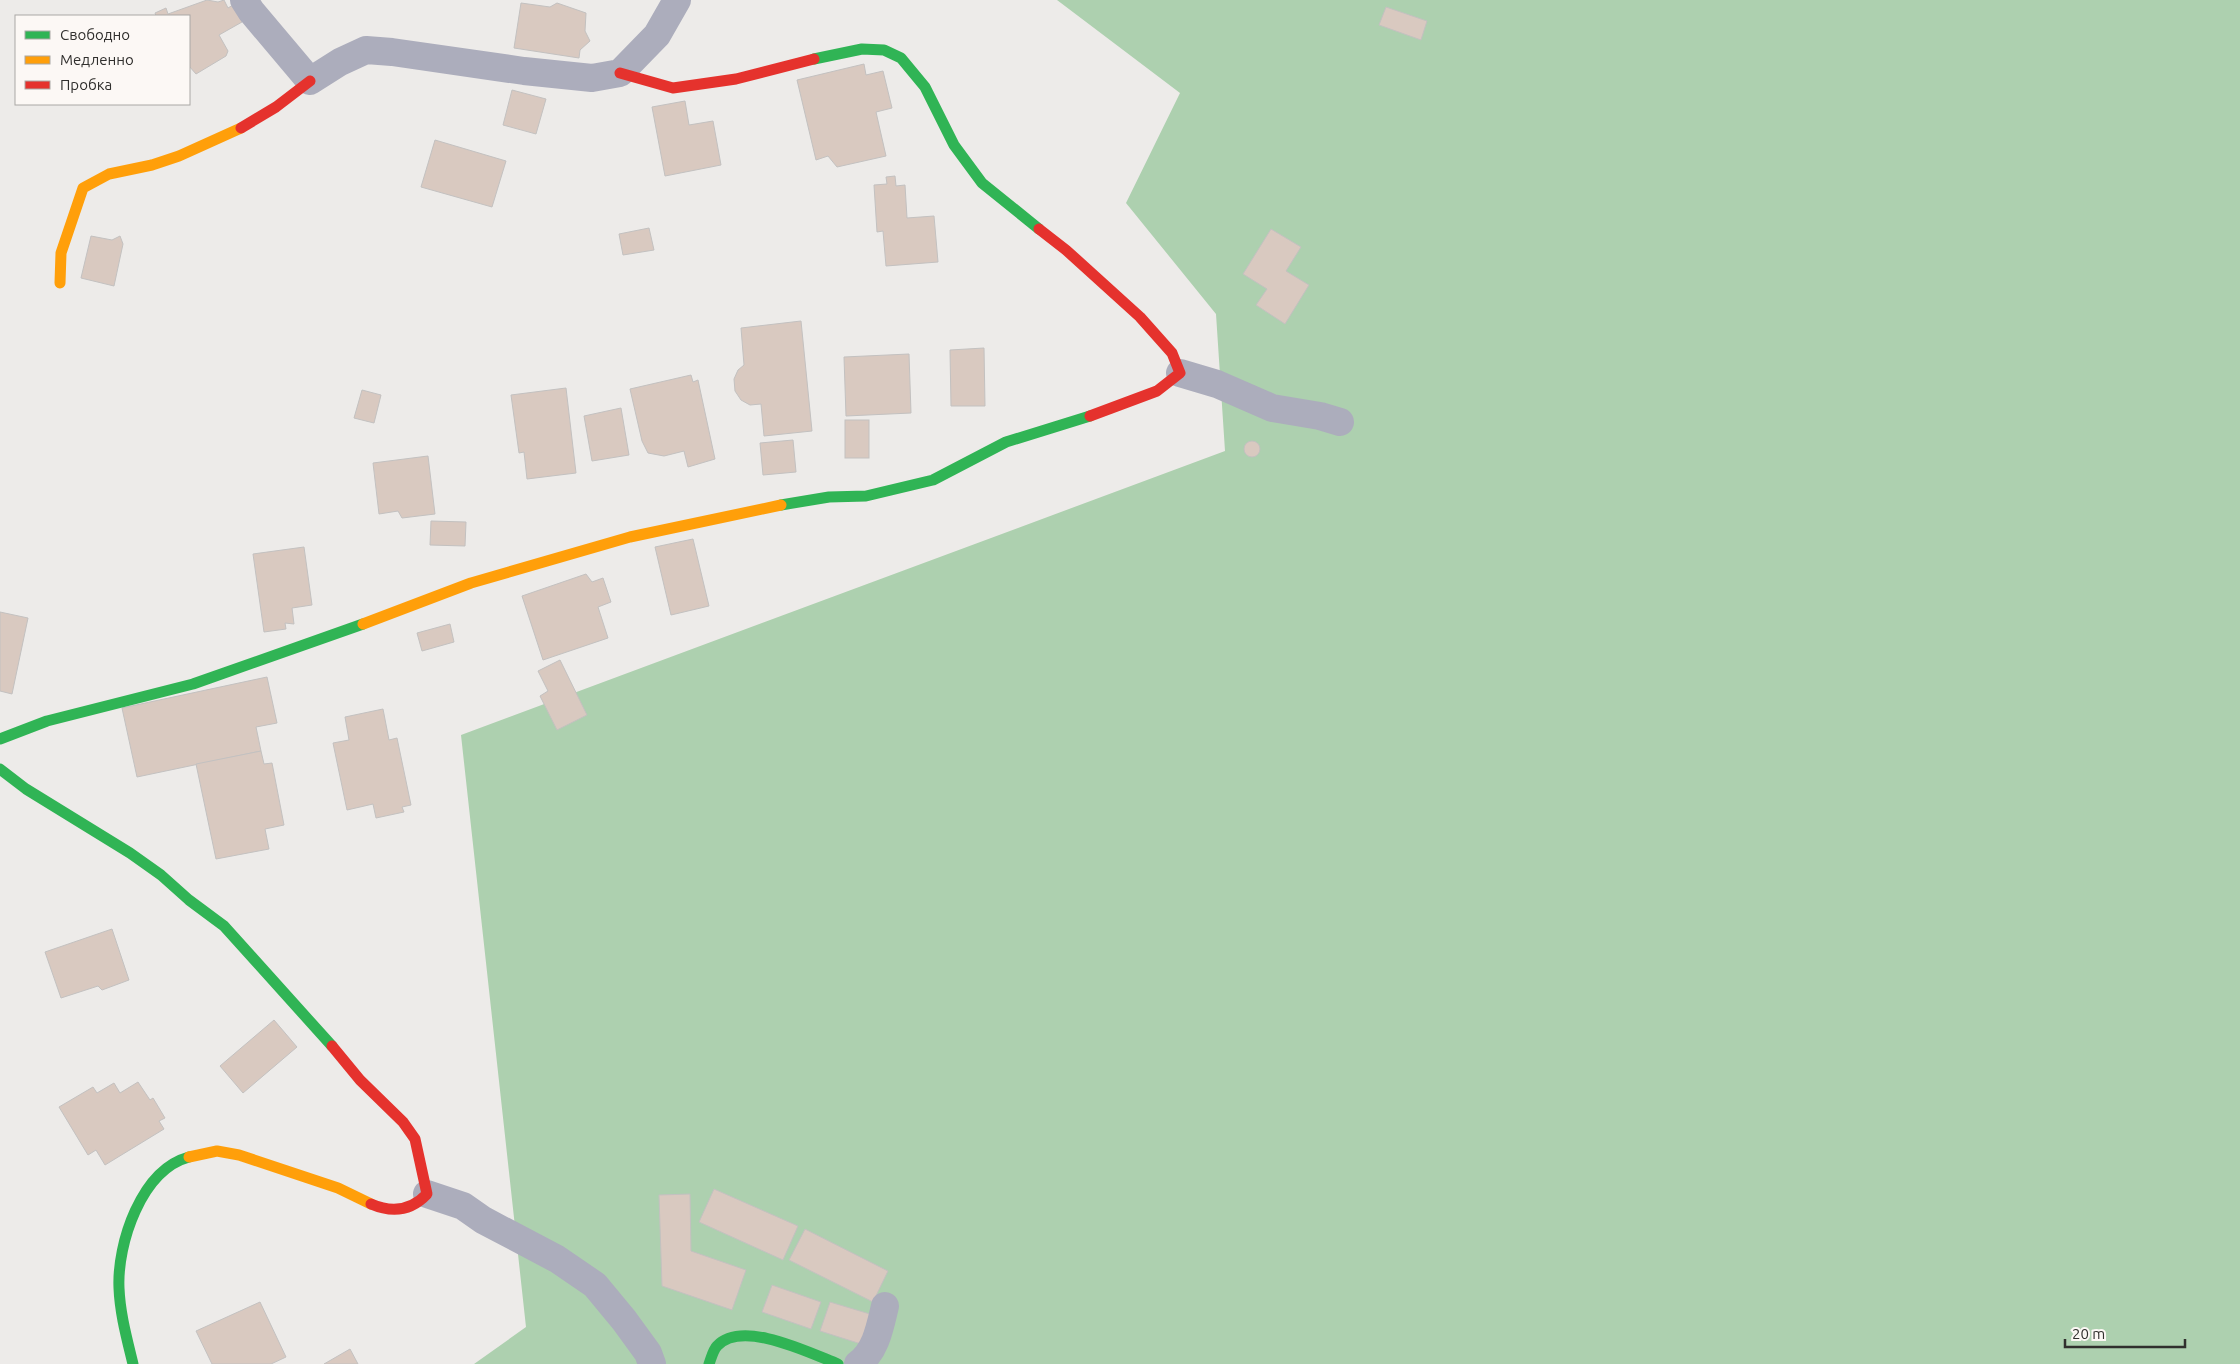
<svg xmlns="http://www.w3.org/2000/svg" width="2240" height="1364" font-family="Ubuntu,sans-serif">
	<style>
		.forest { fill: #add0af }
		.building { fill: #d9c9c0; stroke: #c3c1c0 }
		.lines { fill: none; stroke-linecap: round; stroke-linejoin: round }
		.street { stroke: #acadbc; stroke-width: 28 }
		.fast { stroke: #30b455; stroke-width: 11 }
		.slow { stroke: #ff9f0a; stroke-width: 11 }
		.jam { stroke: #e5322d; stroke-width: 11 }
	</style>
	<rect width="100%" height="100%" fill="#edebe9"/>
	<path class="forest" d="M1057,0H2240V1364H474L526,1327L461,735L1225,451L1216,314L1126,203L1180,93Z"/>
	<g class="building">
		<path d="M207,0L218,2L224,0L228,8L233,5L242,22L219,35L228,51L226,56L196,74L189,66V16H156L155,13L166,8L168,14Z"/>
		<path d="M521,3L550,7L557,3L586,13L585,31L590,41L580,50L579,58L514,48Z"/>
		<path d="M1386,7L1427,21L1421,40L1379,25Z"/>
		<path d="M864,64L866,75L883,71L892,108L876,112L886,156L837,167L828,156L816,160L797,80Z"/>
		<path d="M512,90L546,99L536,134L503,125Z"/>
		<path d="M685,101L689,125L713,121L721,165L665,176L652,107Z"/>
		<path d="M435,140L506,161L492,207L421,187Z"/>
		<path d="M895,176L896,186L905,185L907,218L934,216L938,262L886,266L883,231L877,232L874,185L887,184L886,177Z"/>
		<path d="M649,228L654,250L623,255L619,234Z"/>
		<path d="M1271,229L1301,247L1286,271L1309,285L1285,324L1256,305L1267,289L1243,274Z"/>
		<path d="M91,236L112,240L120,236L123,244L114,286L81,278Z"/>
		<path d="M801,321L812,431L764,436L761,404L750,405L741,400L735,391L734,379L738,370L744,365L741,328Z"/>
		<path d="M984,348L985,406H951L950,350Z"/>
		<path d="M909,354L911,413L846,416L844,357Z"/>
		<path d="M691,375L693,382L698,380L715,459L688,467L684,451L664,456L648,453L642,441L630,389Z"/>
		<path d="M566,388L576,473L527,479L524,452L519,453L511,395Z"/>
		<path d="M362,390L381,395L374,423L354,418Z"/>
		<path d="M621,408L629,455L592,461L584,416Z"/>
		<rect x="845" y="420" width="24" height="38"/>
		<path d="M793,440L796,472L763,475L760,443Z"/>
		<circle cx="1252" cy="449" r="8"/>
		<path d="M428,456L435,514L402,518L398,511L379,514L373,463Z"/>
		<path d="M431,521L466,522L465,546L430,545Z"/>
		<path d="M693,539L709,606L671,615L655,547Z"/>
		<path d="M304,547L312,605L292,608L294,624L285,623L286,629L264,632L253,554Z"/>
		<path d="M586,574L592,582L603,578L611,602L598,607L608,638L543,660L522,596Z"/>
		<path d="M0,612L28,618L12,694L0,691Z"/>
		<path d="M450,624L454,642L422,651L417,633Z"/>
		<path d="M560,660L587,715L557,730L540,696L548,691L538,671Z"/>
		<path d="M267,677L277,723L256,727L261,751L137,777L122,708Z"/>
		<path d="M383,709L389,740L397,738L411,805L402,807L404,812L376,818L373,804L347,810L333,743L349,740L345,717Z"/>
		<path d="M261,751L264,764L272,763L284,825L265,829L269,849L216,859L196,764Z"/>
		<path d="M112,929L129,980L102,990L98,986L61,998L45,952Z"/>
		<path d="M274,1020L297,1047L243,1093L220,1066Z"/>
		<path d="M138,1082L150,1100L153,1098L165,1118L159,1121L164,1129L105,1165L96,1150L88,1155L59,1107L93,1087L97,1093L114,1083L120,1093Z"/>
		<path d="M714,1189L798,1226L783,1260L699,1222Z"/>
		<path d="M690,1194L691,1251L746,1270L732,1310L662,1286L659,1195Z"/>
		<path d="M805,1229L888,1271L873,1302L789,1260Z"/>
		<path d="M772,1285L821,1302L811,1329L762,1312Z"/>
		<path d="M260,1302L286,1357L271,1364H212L196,1331Z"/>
		<path d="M830,1302L870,1314L861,1344L820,1331Z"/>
		<path d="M350,1349L358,1364H324Z"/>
	</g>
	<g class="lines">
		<g class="street">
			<path d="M244,0L251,11L310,81L340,62L366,50L392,52L524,71L592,78L620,73L657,35L677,0"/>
			<path d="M1180,373L1217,384L1272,408L1320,416L1340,422"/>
			<path d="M427,1194L463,1206L483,1220L557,1259L595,1285L624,1320L648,1353L652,1364"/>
			<path d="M858,1364C876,1351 880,1327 885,1306"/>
		</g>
		<g class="fast">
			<path d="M814,59L862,49L884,50L901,58L925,87L954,145L982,183L1039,229"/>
			<path d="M781,505L829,497L866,496L933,480L1006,442L1090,416"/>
			<path d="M0,739L47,721L193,684L363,624"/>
			<path d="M0,769L26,789L130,853L161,875L189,900L224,926L332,1046"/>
			<path d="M133,1364C127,1339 120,1314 119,1288C117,1244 141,1170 189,1157"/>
			<path d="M709,1364C711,1359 713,1350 717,1346C742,1319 810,1353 838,1364"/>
		</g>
		<g class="slow">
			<path d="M60,283L61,253L83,188L109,174L152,165L179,156L241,128"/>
			<path d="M363,624L471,583L630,537L781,505"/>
			<path d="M189,1157L217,1151L239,1155L338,1188L371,1204"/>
		</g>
		<g class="jam">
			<path d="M620,73L673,88L736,79L814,59"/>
			<path d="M241,128L276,107L310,81"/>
			<path d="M1039,229L1066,250L1140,317L1172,353L1180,373L1157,391L1090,416"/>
			<path d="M332,1046L360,1080L403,1122L415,1139L427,1194C411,1211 392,1213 371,1204"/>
		</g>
	</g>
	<rect x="15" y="15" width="175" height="90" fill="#fcf8f5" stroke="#aaa8a5"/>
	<rect x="25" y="31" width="25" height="8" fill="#30b455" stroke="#aaa8a5"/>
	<text x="60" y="40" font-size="15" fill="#302f2d">Свободно</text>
	<rect x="25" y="56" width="25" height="8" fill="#ff9f0a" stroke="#aaa8a5"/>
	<text x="60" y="65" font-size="15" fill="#302f2d">Медленно</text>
	<rect x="25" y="81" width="25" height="8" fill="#e5322d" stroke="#aaa8a5"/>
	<text x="60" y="90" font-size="15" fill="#302f2d">Пробка</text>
	<path d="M2065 1339v8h120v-8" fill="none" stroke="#302f2d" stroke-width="2.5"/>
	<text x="2072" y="1339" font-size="15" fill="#302f2d" stroke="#fcf8f5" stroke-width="4" paint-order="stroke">20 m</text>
</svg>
